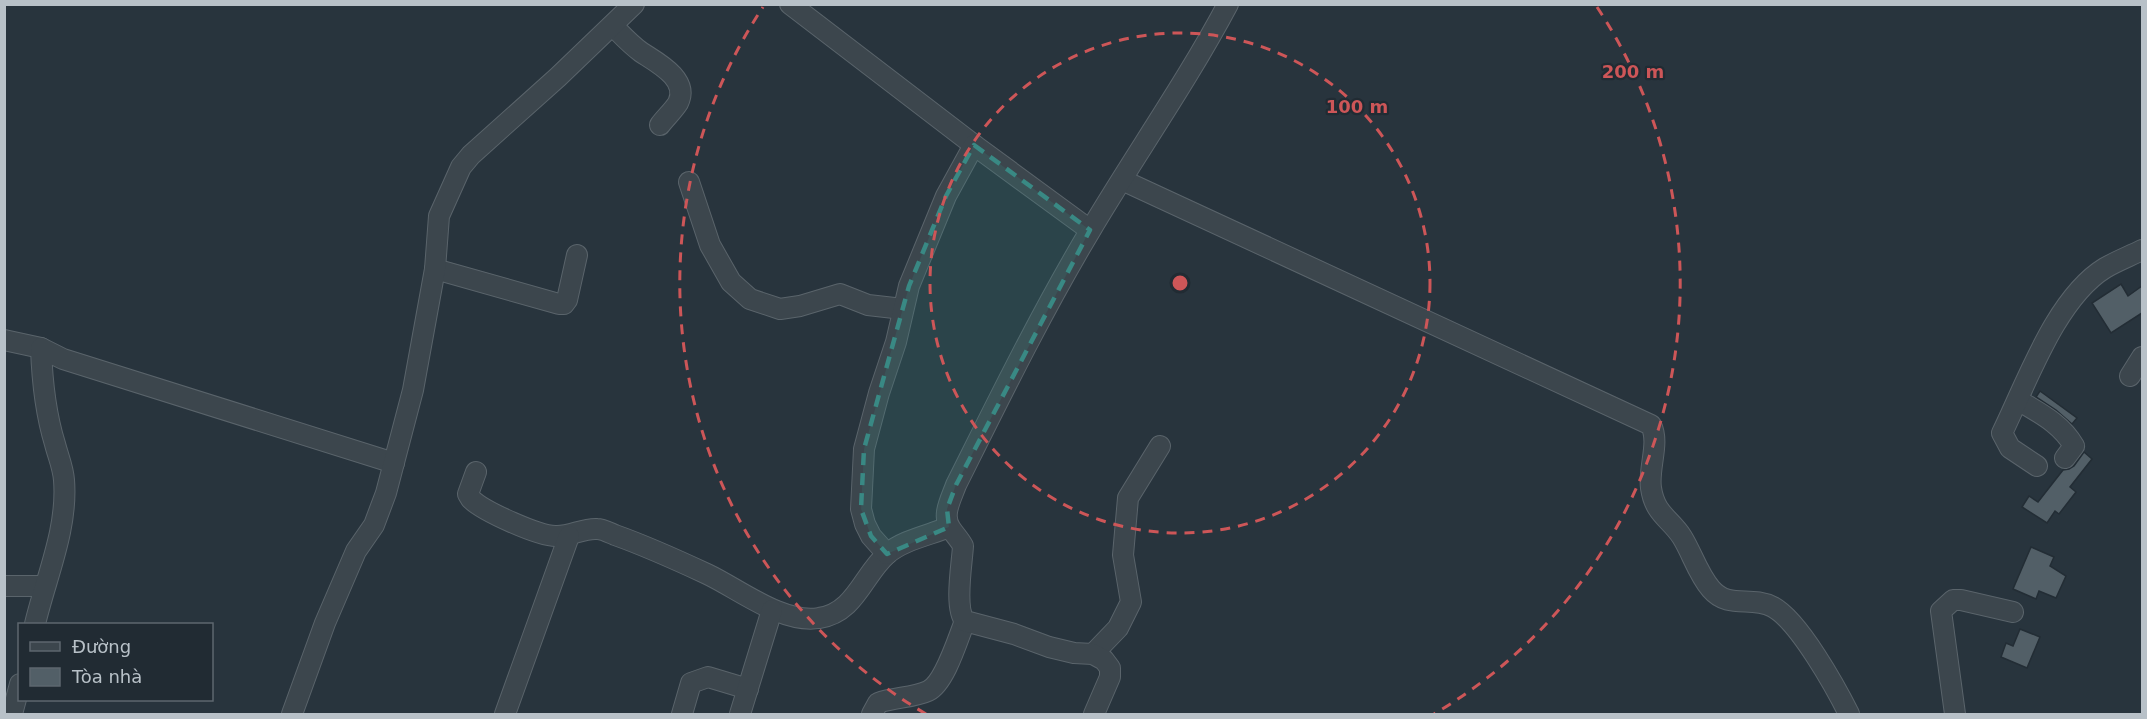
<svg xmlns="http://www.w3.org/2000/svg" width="2147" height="719" font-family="'DejaVu Sans',sans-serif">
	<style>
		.building { fill: #525f67; stroke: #232d35; stroke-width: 1.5 }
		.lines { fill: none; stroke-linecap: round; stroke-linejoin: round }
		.minor-casing { stroke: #5a646b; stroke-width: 22 }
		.minor { stroke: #3c464d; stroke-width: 20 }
		.marked { fill: #398984; fill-opacity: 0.2; stroke: #398984; stroke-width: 4.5; stroke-dasharray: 12 8; stroke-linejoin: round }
		.ring { fill: none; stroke: #cd5658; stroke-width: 3; stroke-dasharray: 10 8 }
		.centre { fill: #cd5658; stroke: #212b33; stroke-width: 3 }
		.ring-label { font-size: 18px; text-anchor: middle; font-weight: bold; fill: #cd5658; stroke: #212b33; stroke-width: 4.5; stroke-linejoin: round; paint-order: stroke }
	</style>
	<rect width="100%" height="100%" fill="#28343d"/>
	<g class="building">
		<path d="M2121,284L2128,296L2142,286V313L2111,333L2092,303Z"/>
		<path d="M2040,391L2077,418L2072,424L2056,410L2036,397Z"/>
		<path d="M2084,452L2092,459L2070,487L2076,492L2059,514L2055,511L2047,523L2022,507L2029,496L2038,502L2063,470L2069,469L2074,466Z"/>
		<path d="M2031,547L2054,557L2050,566L2066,576L2056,598L2039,591L2036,599L2013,589Z"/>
		<path d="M2020,629L2040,637L2027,668L2001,657L2006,643L2013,646Z"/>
	</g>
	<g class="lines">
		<g class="minor-casing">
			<g id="minor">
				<path d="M790,4L974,145L1090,230"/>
				<path d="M613,26C622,35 630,44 641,52C656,62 690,79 678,103C673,111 665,118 660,125"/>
				<path d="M1122,180L1651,425C1660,443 1648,468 1651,488C1655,515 1670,518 1682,537C1692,553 1698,574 1711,589C1729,610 1751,595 1773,607C1799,621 1836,688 1849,714"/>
				<path d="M689,182L710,245L731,282L750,299L780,309L800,306L840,294L868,305L903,309"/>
				<path d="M435,269L559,304H564L567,300L577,255"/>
				<path d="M4,340L41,348"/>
				<path d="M2130,376L2142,357"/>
				<path d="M2018,400C2039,413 2061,423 2074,446L2065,458"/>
				<path d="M2037,466L2010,448L2002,433C2027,382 2056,298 2105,268C2117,261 2130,256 2142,250"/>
				<path d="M476,472L468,494L471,499C483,511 540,537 557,536C571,536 584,528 597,529C603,529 610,533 615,535C646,546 677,560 707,574C739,589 782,624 819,618C855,613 863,575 887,554C903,540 930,535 949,527"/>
				<path d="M887,554L871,536L865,524L861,509L864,449L879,393L896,342L909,286L946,196L974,145"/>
				<path d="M4,586H44"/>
				<path d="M35,624C46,577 68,529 64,480C63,467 58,456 55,444C46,415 42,378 41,348L63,359L394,463"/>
				<path d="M1093,654L1118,628L1131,602L1123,555L1128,498L1160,446"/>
				<path d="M12,714L20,684"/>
				<path d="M292,714L325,623L356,551L374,525L386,493L413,390L435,269L439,216L461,167L471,155L558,77L634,4"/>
				<path d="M505,714L569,536"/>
				<path d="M682,714L691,683L708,677L748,689"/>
				<path d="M740,714L772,610"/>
				<path d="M872,714L878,703C894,697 913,698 928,691C945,683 958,638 965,621"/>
				<path d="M1094,714L1110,677V668L1104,660L1093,654L1074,653L1049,647L1014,634L965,621C954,608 962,564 963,546C960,540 955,535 951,529C941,516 951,499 956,485C999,399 1041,313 1090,231C1135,155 1186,83 1228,4"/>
				<path d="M1955,714L1941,611L1953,600H1961L2013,612"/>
			</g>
		</g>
		<use href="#minor" class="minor"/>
	</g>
	<path class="marked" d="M974,145L1090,230L956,485L947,509L949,527L887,554L871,536L861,509L864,449L909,286L946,196Z"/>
	<g class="ring">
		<circle cx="1180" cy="283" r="250"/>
		<path d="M926 714A500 500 0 0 1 763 7M1597 7A500 500 0 0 1 1434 714"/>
	</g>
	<circle cx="1180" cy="283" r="9" class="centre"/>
	<g class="ring-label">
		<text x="1633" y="78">200 m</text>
		<text x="1357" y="113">100 m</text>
	</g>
	<rect width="2147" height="719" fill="none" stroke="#b8c1c8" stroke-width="12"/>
	<rect x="18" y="623" width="195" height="78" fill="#212b33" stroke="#5d676f" stroke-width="1.5"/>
	<rect x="30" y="642" width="30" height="9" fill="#3c464d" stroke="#5d676f" stroke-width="1.5"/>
	<text x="72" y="653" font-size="18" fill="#b8c1c8">Đường</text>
	<rect x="30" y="668" width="30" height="18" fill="#525f67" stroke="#5d676f" stroke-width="1.5"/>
	<text x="72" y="683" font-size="18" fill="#b8c1c8">Tòa nhà</text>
</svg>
